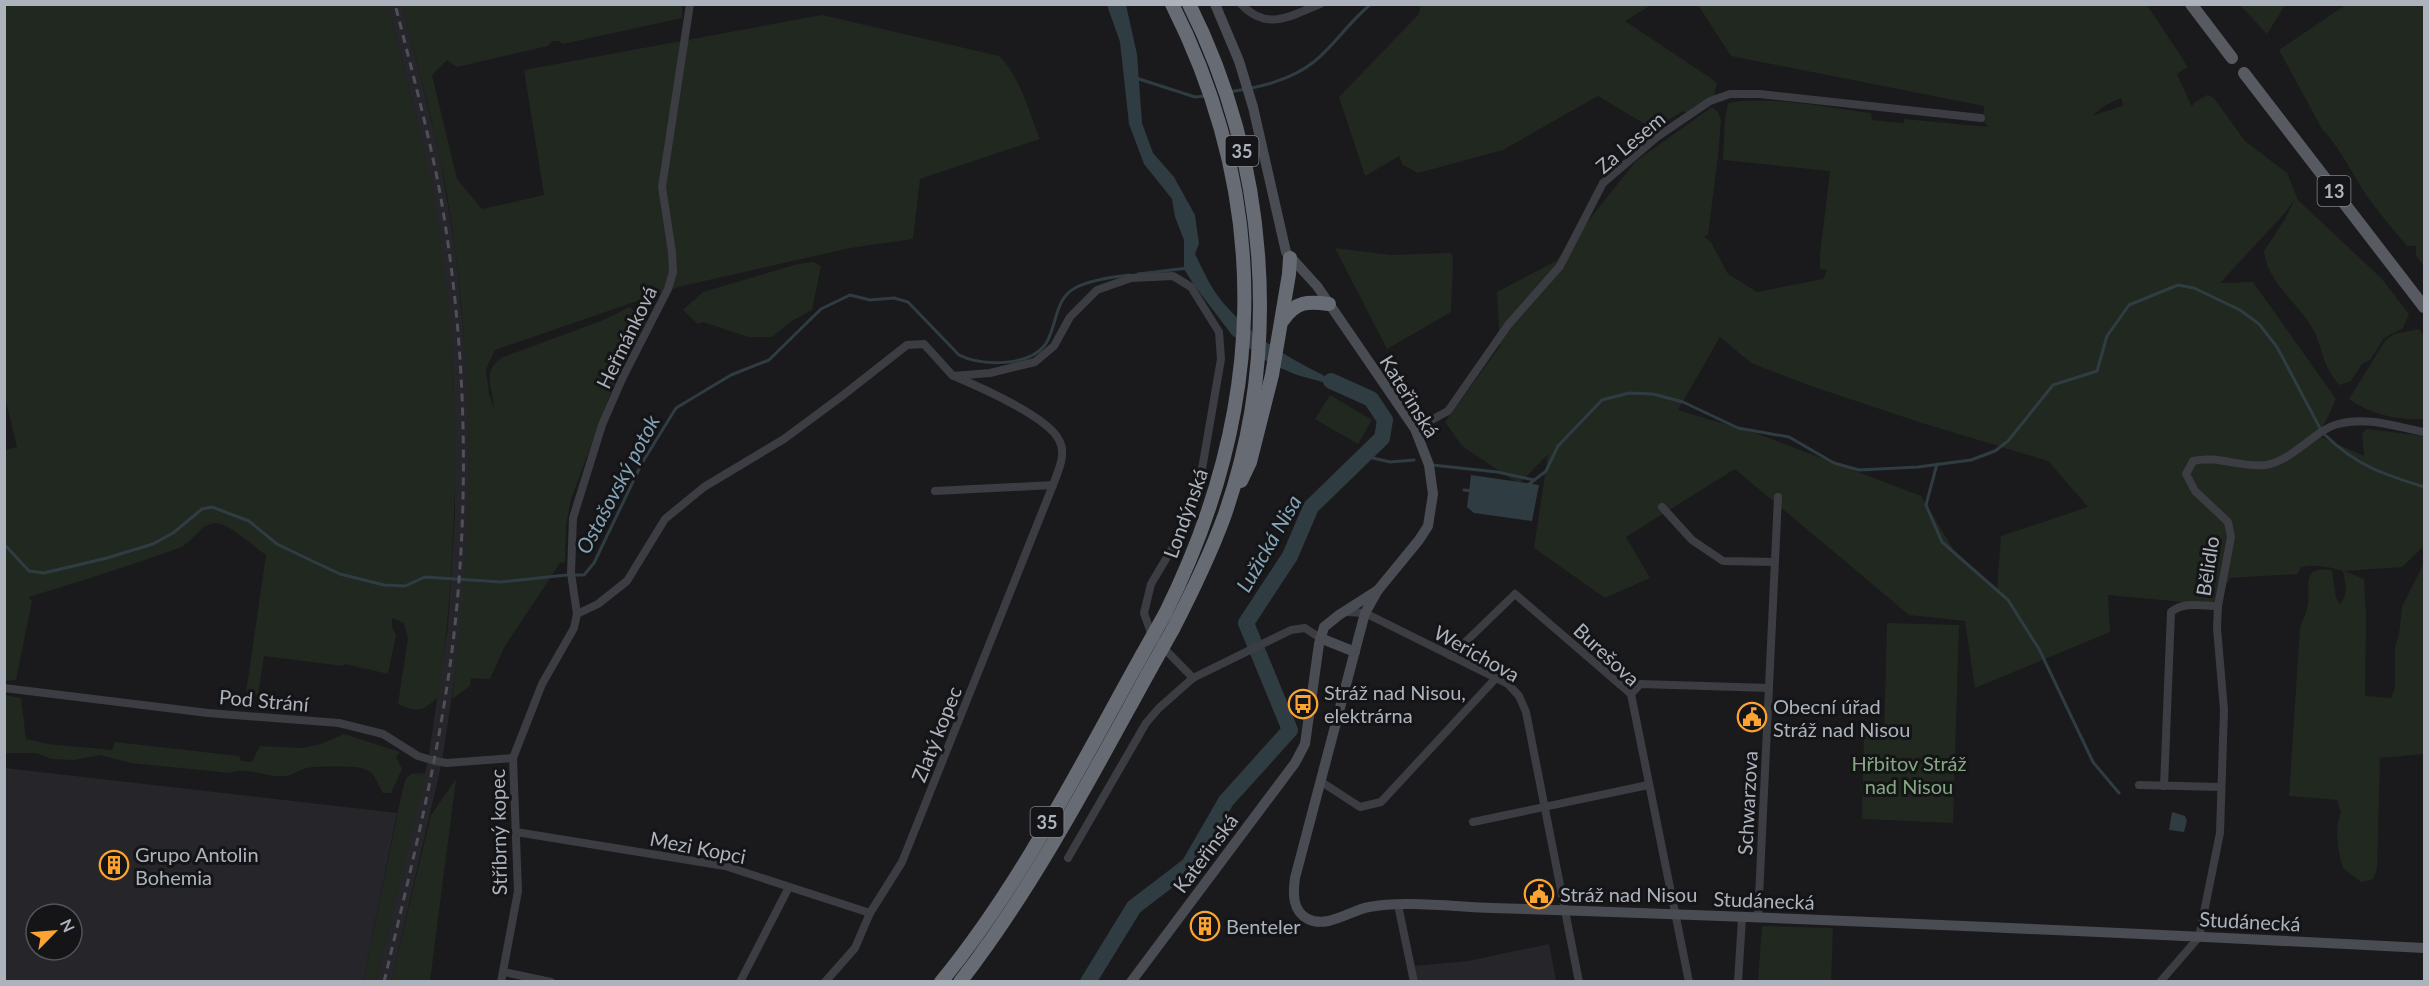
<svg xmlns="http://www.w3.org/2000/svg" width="2429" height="986" font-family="Lato,sans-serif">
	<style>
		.built { fill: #26262a; fill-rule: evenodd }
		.green { fill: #202820; fill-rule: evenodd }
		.water { fill: #2f3c42 }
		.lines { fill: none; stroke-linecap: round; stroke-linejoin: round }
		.stream { stroke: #2f3c42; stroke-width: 3 }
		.river { stroke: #2f3c42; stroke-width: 16 }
		.street { stroke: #3b3d42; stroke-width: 8 }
		.secondary { stroke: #494c52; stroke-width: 10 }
		.primary { stroke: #575a61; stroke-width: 12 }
		.highway { stroke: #676b73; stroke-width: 14 }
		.rail { stroke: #4e5157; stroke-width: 3; stroke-dasharray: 8 6; stroke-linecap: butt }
		.highway-bridge { stroke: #676b73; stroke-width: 14 }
		.labels { text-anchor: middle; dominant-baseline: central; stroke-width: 6; stroke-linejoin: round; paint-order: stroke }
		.shield { fill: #151518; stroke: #7f848c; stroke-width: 1.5 }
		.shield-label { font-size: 18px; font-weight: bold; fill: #acb3bd }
		.street-label { font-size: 20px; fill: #acb3bd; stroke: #151518 }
		.poi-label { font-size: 20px; fill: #acb3bd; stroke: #151518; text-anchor: start }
		.park-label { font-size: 20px; fill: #84a982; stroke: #151518 }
		.water-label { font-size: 21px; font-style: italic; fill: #82a5b9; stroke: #151518 }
	</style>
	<rect width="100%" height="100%" fill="#1a1a1d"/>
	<g class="built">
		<path d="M402,4L439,152L456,255L468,382L469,519L462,627L442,762L391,981L376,982L428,760L448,626L455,518L454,383L442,257L433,195L415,111L388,5Z"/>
		<path d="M5,768L397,813L363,981H5ZM36,914H72V950H36Z"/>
		<path d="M1549,944L1556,980L1546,982L1417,981L1414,966L1468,961Z"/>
	</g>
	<g class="green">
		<path d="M1421,4L1651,5L1625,21L1709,77L1717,83L1714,96L1688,113L1683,111L1653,129L1598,96L1503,150L1418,173L1403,165L1399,156L1365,176L1339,97L1419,14Z"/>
		<path d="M2347,4L2424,5V266L2416,256V246H2407C2393,229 2379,213 2366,195C2352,173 2340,148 2322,129L2279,50Z"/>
		<path d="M4,5H388C404,67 421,130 433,194C463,361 460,530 439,697C422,711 418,713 398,704L408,638L404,623L392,618V627L396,635L388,674L345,664L343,666L264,656L258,695L246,693L266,555C255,548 229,523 216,523C199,524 194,542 179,548C130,566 80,581 29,597L32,601L16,680L5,681V450L17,447L4,393Z"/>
		<path d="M402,5H682V18L563,44L559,41H552L548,46L457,67L447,60L432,75L457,179L482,209L544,195L524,70L822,15L999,56C1020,76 1029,112 1040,139L920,179L913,239L850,248L678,287L495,350L486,369L489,394L494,408C493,386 480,372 503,357L601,321L630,307L646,323L630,352L618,367V374L571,499L566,526L565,562L560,563L505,646L490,679L471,678L470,686L452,699C474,530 475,363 447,195C436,131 418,68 402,5Z"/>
		<path d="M1698,5H2147L2188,67L2177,74L2192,107L2194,103L2207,95L2213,97L2245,141L2287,173L2298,200L2382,279L2409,314L2403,328L2384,338L2370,360L2362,364L2351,381L2340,385C2324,370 2323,350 2314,331C2300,304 2267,283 2264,251L2285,219L2295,199L2284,214L2220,283L2253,282L2336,399L2319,436L2364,456L2362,433L2367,429L2424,436V546L2402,567L2344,571L2364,579L2366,617L2365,696L2391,698L2395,687V647L2399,634L2402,607L2424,563V754L2380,758L2377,869L2373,879L2361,882L2343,868C2338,852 2334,828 2341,812L2337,800L2289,796L2300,627C2303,620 2307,612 2308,604C2310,583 2301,566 2332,570L2336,598L2340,604C2349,594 2345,583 2343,571C2328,567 2317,564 2301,567L2297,574L2230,578L2215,605L2108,595L2110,632L1975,688L1965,621L1909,615L1735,469L1626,537L1650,578L1605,598L1534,548L1548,454L1519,484L1462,446L1445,422L1500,346L1497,292L1556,261L1636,161L1712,107L1718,112L1721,120L1718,156L1708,235L1704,236L1711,242L1728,274L1757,292L1823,279L1827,270L1820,269V255L1830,171L1723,160L1725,120L1728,103C1765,95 1832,108 1871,113L1872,120L1904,123V119L1988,127L1983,120L1984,106L1731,56ZM2121,98L2123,104L2122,106L2092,116L2104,106ZM1720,337L1751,363L1808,385L1922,423L2048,461L2088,507L2001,536L1997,589L1955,552L1921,496L1758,434L1678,410Z"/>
		<path d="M2240,5H2285L2267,34Z"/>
		<path d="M1335,248L1391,255L1451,253L1453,259L1451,312L1387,349Z"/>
		<path d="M813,262L821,266L812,310L790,322L772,337H748L703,322L698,324L683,310L703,292L798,264Z"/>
		<path d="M2419,329L2424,336V419C2400,421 2369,414 2349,399L2385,341L2394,334Z"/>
		<path d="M1330,395L1372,420L1358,444L1315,419Z"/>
		<path d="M1887,623L1959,625L1953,823L1862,819L1864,736L1884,737Z"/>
		<path d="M5,695L21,698L26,739L48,744L112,750L115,742L239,756L241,761L252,762L260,746L302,748L321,744L344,734L400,752L396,757L402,769L391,793H383C378,785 376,775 367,770C357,765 319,766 307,768C299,769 292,776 285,776C266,778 247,766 230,773L131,763L100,755L74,760L52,759L36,753H5Z"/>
		<path d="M426,773L376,981H363L402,792L406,779L411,774Z"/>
		<path d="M456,779L430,981H391L431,815Z"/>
		<path d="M1762,926L1833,928L1831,981H1758Z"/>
	</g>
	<g class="water">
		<path d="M1107,5H1126L1137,54L1142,123L1153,153L1174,177L1195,215L1199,244L1195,254C1204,272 1212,291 1226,306C1265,349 1302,364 1352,390L1297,375L1269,363L1232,335L1194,285L1184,269V240L1175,217L1172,199L1144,164L1129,124L1120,42Z"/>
		<path d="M1471,475L1539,485L1532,521L1474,513L1467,507Z"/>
		<path d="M2172,812L2185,816L2187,821L2184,832L2169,830Z"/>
	</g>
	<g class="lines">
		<g class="stream">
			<path d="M1136,78L1195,97L1205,96"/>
			<path d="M1229,92C1260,87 1290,81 1315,61C1335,44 1350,21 1371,4"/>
			<path d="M1138,274L1188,268"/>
			<path d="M2325,435C2357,466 2383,474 2424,487"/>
			<path d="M1364,456L1390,462L1414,460"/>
			<path d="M1937,464L1926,505L1942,542L2008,600L2039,649L2093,762L2119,793"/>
			<path d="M1432,465L1497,472L1534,480"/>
			<path d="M1528,485L1546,471L1558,446L1602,400L1629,393L1653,394L1683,402L1738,428L1789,437L1834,463L1859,470L1918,467L1971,460L1995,451L2008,441L2053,385L2097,371L2107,336L2129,305L2178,285L2194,288L2240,310L2259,324L2277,347L2321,430"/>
			<path d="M1464,490L1472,491"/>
			<path d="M4,544L29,571L44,573L107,558L153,544L173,533L202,509L212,507L249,521L277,544L308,559L340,574L384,585L405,586L425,577L501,582L567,575"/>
			<path d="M575,575H584L594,563L642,463L676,408L731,375L769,360L821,309L850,295L870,300L894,298L908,302L959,355C981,366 1028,367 1045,345C1057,328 1054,299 1075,288C1089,280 1112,277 1129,275"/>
		</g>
		<path class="river" d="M1088,982L1134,907L1189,865L1226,801L1290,730L1246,623L1290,556L1311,507L1382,438L1385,420L1371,399L1331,381"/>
		<g class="street">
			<path d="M1241,4C1267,32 1291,16 1320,4"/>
			<path d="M956,377C980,387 1048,417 1059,440C1067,454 1058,471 1053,485"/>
			<path d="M1415,429L1448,411L1508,325L1560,266L1603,183L1657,137L1710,101L1730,94H1760L1981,118"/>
			<path d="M1662,507L1692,540L1723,561L1775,562"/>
			<path d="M1346,612L1365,613L1508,684L1519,696L1526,712L1579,982"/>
			<path d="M577,614L598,604L627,581L665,519L704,487L784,439L842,396L907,345L924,344L953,376L990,373L1035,362L1054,346L1070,317L1097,290L1131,278L1173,276L1191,287L1219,332L1221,359L1202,469L1179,537L1151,584L1144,613L1152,636L1193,678"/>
			<path d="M1451,656L1515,594L1631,694L1689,982"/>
			<path d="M4,688L208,713L339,723L383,734L418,756L435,761L447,763L513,758"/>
			<path d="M1631,694L1640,684L1769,688"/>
			<path d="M1320,781L1360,807L1381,802L1496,678"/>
			<path d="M2139,785L2221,787"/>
			<path d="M2164,786L2171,612C2184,601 2202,606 2218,606"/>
			<path d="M1473,822L1648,785"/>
			<path d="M516,832L725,866L870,913"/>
			<path d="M1068,858L1146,723L1159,708L1193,678L1291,630L1305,628L1320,638"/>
			<path d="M1398,905L1414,982"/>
			<path d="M1758,918L1778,497"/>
			<path d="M504,972L551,982"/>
			<path d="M501,982L518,891L513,758L542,684L574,628L577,614L571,573L573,518L602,425L622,379L668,289L673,272L672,252L662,187L690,4"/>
			<path d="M740,982L789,887"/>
			<path d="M825,982L855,948L870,913L902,862L1053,485L935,491"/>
			<path d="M1738,982L1742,918"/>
			<path d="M2160,982L2199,937L2220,833L2224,710L2217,628L2218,606L2231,537L2228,522L2195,491L2186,474L2193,461C2217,455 2241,468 2266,465C2292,461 2315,430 2338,424C2366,416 2397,427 2424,432"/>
		</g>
		<g class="secondary">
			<path d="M1378,590L1365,613L1295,878C1293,893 1292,911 1308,919C1327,929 1351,910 1369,907C1403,900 1457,907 1492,908C1803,918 2114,932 2424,948"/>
			<path d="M1320,638L1355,652"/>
			<path d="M1131,982L1295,763L1305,744L1319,644L1324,627L1339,615L1378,590L1419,540L1428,526L1433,494L1429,465L1415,429L1317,286L1286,252L1253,107L1239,61L1215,4"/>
		</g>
		<g class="primary">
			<path d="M2191,4L2232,58"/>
			<path d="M2244,73L2424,307"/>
		</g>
		<g class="highway">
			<path d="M1283,320C1296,301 1308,301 1329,304"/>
			<path d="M1241,481L1250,462L1272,375L1289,274L1290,258"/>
			<path d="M1165,614C1265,413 1274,207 1172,4"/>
			<path d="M1173,629C1192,592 1210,555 1224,517C1283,350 1268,162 1189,4"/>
			<path d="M941,982C1022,883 1080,766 1142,655"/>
			<path d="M960,982C1035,885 1092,775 1151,668"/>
		</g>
		<path class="rail" d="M384,982C412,864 442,746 455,625C470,482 465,335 440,193C428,130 411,67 395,4"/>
		<g class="highway-bridge">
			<path d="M1142,655L1165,614"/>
			<path d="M1151,668L1173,629"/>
		</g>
	</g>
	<defs>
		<g id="bus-ring" transform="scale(1.5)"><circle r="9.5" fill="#151518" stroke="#fda332" stroke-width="1.5"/><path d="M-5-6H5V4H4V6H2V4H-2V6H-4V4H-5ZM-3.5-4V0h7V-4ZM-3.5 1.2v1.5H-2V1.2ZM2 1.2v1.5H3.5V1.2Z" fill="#fda332"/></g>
		<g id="civic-ring" transform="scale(1.5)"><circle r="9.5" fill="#151518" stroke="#fda332" stroke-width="1.5"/><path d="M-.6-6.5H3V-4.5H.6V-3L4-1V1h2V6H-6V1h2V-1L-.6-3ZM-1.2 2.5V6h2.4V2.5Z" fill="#fda332"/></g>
		<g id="building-ring" transform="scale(1.5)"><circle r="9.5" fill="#151518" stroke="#fda332" stroke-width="1.5"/><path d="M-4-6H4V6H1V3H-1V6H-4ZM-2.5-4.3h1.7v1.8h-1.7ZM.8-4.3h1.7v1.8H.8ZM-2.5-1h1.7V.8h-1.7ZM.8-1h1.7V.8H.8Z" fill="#fda332"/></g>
	</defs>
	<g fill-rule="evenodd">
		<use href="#bus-ring" x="1303" y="704"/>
		<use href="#civic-ring" x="1752" y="717"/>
		<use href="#building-ring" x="114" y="865"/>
		<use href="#civic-ring" x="1539" y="894"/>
		<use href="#building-ring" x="1205" y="926"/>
	</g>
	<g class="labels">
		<g class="shield">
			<rect x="1225.5" y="136" width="33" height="30" rx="4.5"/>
			<rect x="2317.5" y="176" width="33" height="30" rx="4.5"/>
			<rect x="1030.5" y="807" width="33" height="30" rx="4.5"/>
		</g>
		<g class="shield-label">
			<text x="1242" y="151">35</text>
			<text x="2334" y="191">13</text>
			<text x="1047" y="822">35</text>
		</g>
		<g class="street-label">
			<text transform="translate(1630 142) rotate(-40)">Za Lesem</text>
			<text transform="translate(626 337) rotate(-64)">Heřmánková</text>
			<text transform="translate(1410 396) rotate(58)">Kateřinská</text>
			<text transform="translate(1185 513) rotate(-70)">Londýnská</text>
			<text transform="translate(2207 566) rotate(-81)">Bělidlo</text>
			<text transform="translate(1477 653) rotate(29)">Werichova</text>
			<text transform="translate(1607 654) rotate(43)">Burešova</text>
			<text transform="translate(264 700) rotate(5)">Pod Strání</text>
			<text transform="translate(936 734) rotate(-68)">Zlatý kopec</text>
			<text transform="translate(1747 803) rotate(-87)">Schwarzova</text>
			<text transform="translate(498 832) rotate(-91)">Stříbrný kopec</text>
			<text transform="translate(698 847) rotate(11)">Mezi Kopci</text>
			<text transform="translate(1205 853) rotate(-53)">Kateřinská</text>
			<text transform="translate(1764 900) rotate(2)">Studánecká</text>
			<text transform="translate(2250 921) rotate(3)">Studánecká</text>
		</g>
		<g class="poi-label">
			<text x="1324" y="692">Stráž nad Nisou,<tspan x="1324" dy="23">elektrárna</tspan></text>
			<text x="1773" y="706">Obecní úřad<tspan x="1773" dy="23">Stráž nad Nisou</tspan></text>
			<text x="135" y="854">Grupo Antolin<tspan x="135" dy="23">Bohemia</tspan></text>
			<text x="1560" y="894">Stráž nad Nisou</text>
			<text x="1226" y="926">Benteler</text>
		</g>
		<g class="park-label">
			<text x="1909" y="763">Hřbitov Stráž<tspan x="1909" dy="23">nad Nisou</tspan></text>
		</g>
		<g class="water-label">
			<text transform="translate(617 484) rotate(-62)">Ostašovský potok</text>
			<text transform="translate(1268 543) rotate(-60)">Lužická Nisa</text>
		</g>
	</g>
	<rect width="2429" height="986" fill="none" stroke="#acb3bd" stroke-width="12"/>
	<g transform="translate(54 932) rotate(65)"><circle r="28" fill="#151518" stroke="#51545a" stroke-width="1.5"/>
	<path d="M0-4.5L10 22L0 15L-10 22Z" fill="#fda332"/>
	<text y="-9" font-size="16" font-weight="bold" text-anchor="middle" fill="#acb3bd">N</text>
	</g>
</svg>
